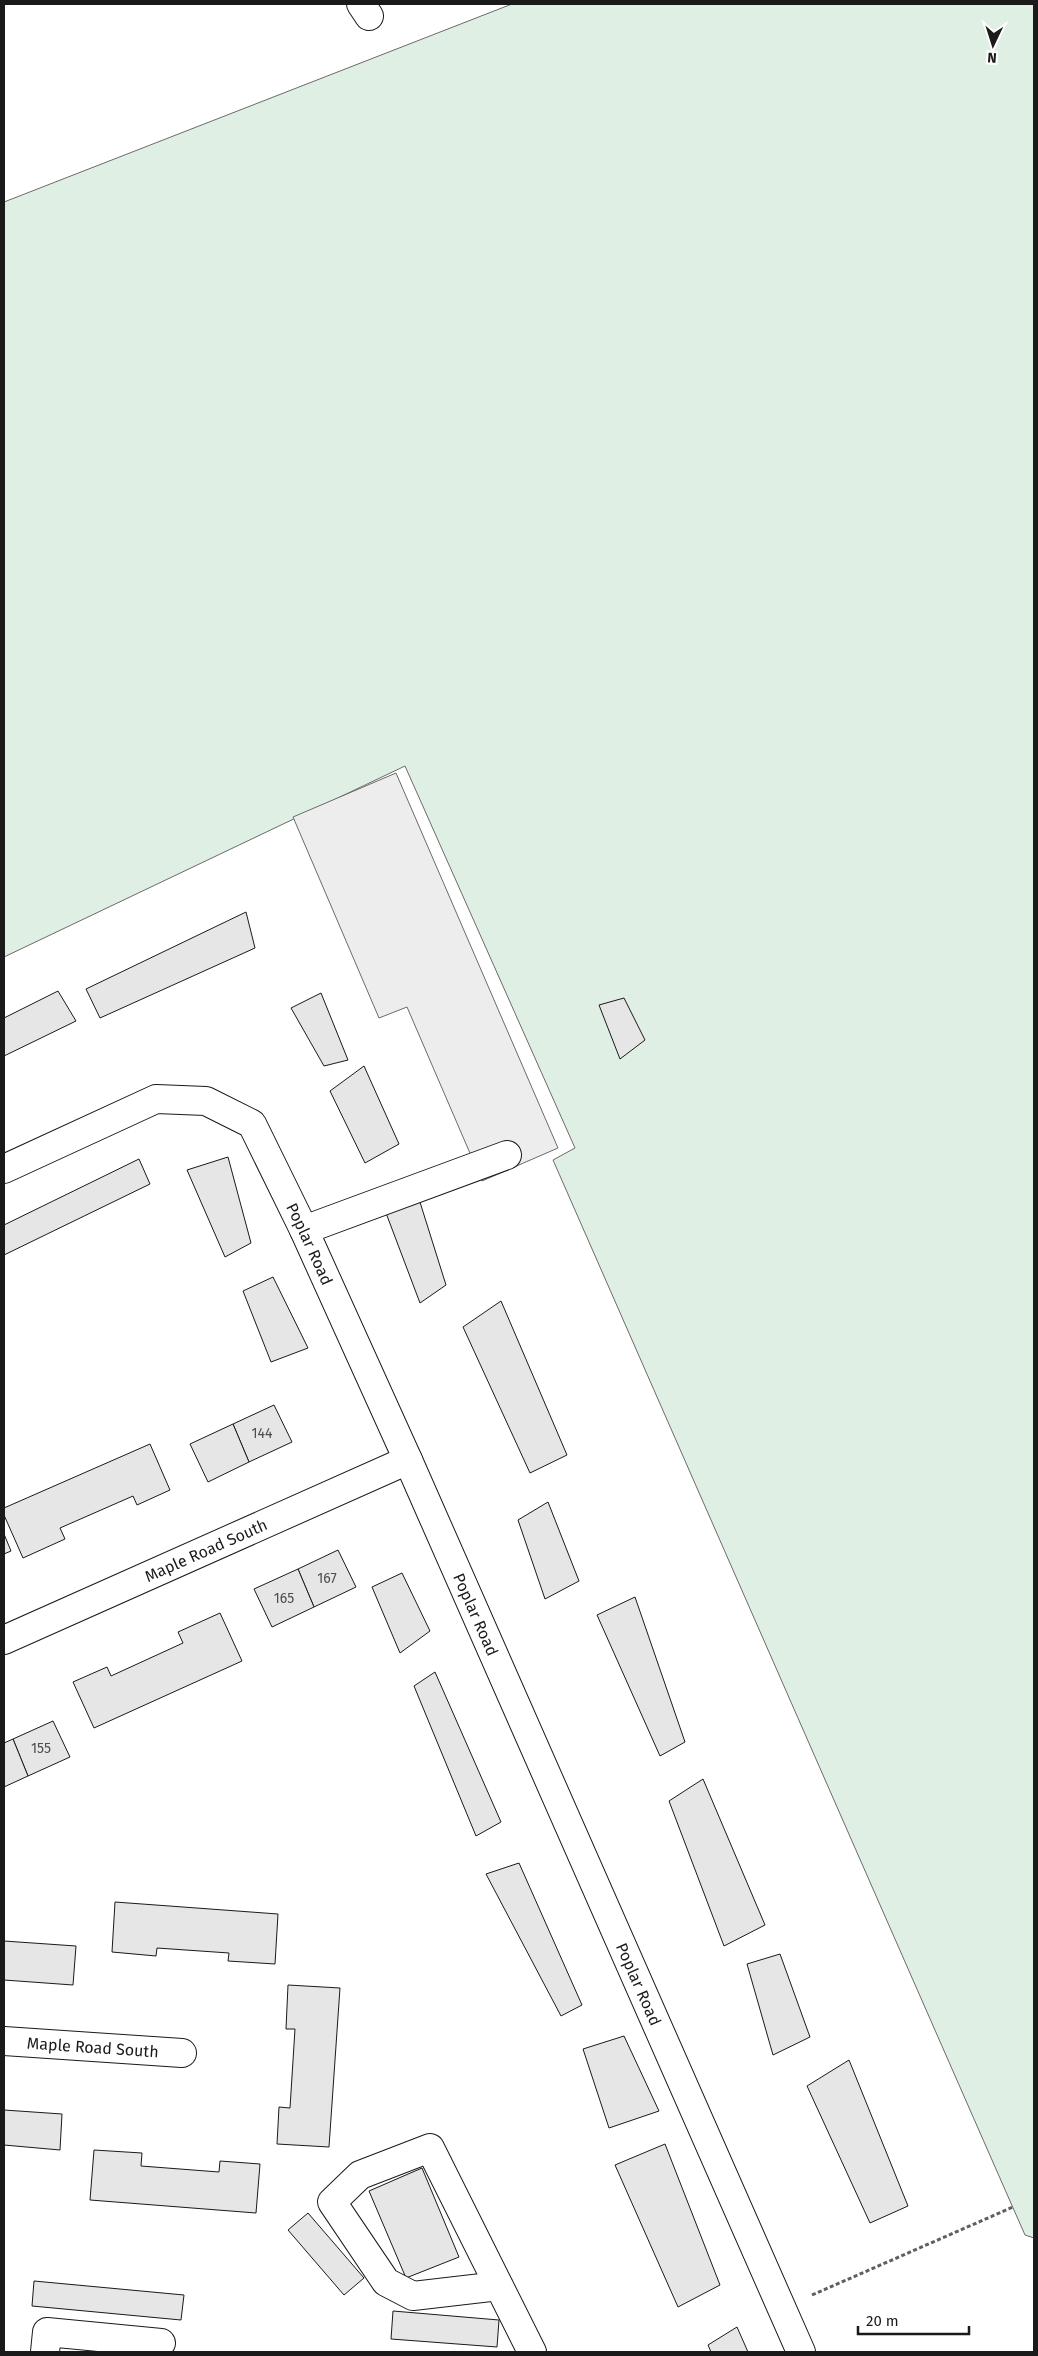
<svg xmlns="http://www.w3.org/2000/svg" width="1038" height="2356" font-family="'Fira Sans',sans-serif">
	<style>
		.green { fill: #e0efe3; stroke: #6a6a6a }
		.parking { fill: #ededed; stroke: #6a6a6a }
		.building { fill: #e6e6e6; stroke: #1a1a1a }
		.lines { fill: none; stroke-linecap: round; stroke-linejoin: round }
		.minor-casing { stroke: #1a1a1a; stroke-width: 30 }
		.path { stroke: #5f5f5f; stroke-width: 3; stroke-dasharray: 4 2.5; stroke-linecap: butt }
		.minor { stroke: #fff; stroke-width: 28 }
		.labels { text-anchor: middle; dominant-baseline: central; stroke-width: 4; stroke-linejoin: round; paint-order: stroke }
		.number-label { font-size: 14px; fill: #4d4d4d }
		.street-label { font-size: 16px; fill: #1a1a1a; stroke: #fff }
	</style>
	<rect width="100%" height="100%" fill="#fff"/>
	<path class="green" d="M512,4H1034V2238L1025,2235L1010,2201L553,1160L575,1148L405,766L4,957V202Z"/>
	<path class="parking" d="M396,773L558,1148L482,1181L407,1007L379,1018L293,817Z"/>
	<g class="building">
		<path d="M246,912L255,948L100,1018L86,989Z"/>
		<path d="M58,991L76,1021L4,1056V1018Z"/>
		<path d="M321,993L348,1060L324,1066L291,1008Z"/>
		<path d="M624,998L645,1040L620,1059L599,1005Z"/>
		<path d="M364,1066L399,1144L365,1163L330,1091Z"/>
		<path d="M228,1157L251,1243L225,1257L187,1170Z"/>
		<path d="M139,1159L150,1184L4,1255V1225Z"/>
		<path d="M419,1199L446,1285L420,1303L386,1213Z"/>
		<path d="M273,1277L308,1348L271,1362L243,1291Z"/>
		<path d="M501,1301L567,1455L530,1473L463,1327Z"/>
		<path d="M274,1405L292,1442L249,1462L233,1424Z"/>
		<path d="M233,1424L249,1462L208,1482L190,1444Z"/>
		<path d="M150,1444L170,1490L137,1505L133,1496L60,1528L65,1539L23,1558L4,1515V1508Z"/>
		<path d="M548,1502L579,1581L545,1599L518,1520Z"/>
		<path d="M4,1534L11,1551L4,1554Z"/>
		<path d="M338,1550L356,1587L314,1607L298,1569Z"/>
		<path d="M298,1569L314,1607L272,1627L254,1589Z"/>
		<path d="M402,1573L430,1631L400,1653L372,1587Z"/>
		<path d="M635,1597L685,1742L660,1756L597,1615Z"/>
		<path d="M220,1613L242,1661L94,1728L73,1682L107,1667L111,1676L183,1643L178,1632Z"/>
		<path d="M435,1672L501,1822L476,1836L414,1686Z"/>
		<path d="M53,1721L70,1757L28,1776L13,1739Z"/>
		<path d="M13,1739L28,1776L4,1787V1743Z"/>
		<path d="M703,1779L765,1925L724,1946L669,1801Z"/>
		<path d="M519,1863L582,2005L561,2016L486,1874Z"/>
		<path d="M115,1902L278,1914L275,1964L228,1961L229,1953L157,1948L156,1956L112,1952Z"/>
		<path d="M4,1941L76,1946L73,1985L4,1980Z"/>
		<path d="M780,1954L810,2037L773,2055L747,1964Z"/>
		<path d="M288,1985L340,1988L329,2147L277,2144L279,2107L290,2108L295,2029H286Z"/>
		<path d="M624,2036L659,2111L609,2128L583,2049Z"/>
		<path d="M849,2060L908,2206L870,2223L807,2086Z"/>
		<path d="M4,2110L62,2114L60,2150L4,2145Z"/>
		<path d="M665,2144L720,2285L678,2307L615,2165Z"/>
		<path d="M94,2150L142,2153L141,2166L219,2172L220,2161L260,2164L256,2213L90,2200Z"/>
		<path d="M422,2168L459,2257L406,2278L369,2191Z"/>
		<path d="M308,2213L364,2278L344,2295L288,2230Z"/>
		<path d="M34,2281L184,2295L181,2320L32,2306Z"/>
		<path d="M393,2311L499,2320L497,2347L391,2339Z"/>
		<path d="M737,2327L748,2352H711L708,2345Z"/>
	</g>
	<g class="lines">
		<g class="minor-casing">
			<g id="minor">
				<path d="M361,4L369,16"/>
				<path id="s1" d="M4,1169L156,1099L206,1101L252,1124L304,1230L408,1460L801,2352"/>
				<path d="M304,1230L507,1155"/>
				<path id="s2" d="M4,1640L408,1460"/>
				<path id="s3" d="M4,2041L182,2053"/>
				<path d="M499,2286L413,2296L386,2282L332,2202L360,2175L430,2148L532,2352"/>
				<path d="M45,2352L47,2332L161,2343"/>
			</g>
		</g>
		<path class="path" d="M812,2295L1013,2207"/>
		<use href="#minor" class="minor"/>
	</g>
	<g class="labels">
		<g class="number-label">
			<text x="262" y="1433">144</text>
			<text x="327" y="1578">167</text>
			<text x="284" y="1598">165</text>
			<text x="41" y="1748">155</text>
		</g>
		<g class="street-label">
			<text stroke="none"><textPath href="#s1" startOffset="402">Poplar Road</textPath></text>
			<text stroke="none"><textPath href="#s2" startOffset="221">Maple Road South</textPath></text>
			<text stroke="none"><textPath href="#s1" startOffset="808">Poplar Road</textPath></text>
			<text stroke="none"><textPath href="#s1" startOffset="1212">Poplar Road</textPath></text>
			<text stroke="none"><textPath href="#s3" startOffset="89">Maple Road South</textPath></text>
		</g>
	</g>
	<rect width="1038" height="2356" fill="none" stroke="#1a1a1a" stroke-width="10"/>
	<g transform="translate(993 45) rotate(184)" stroke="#ffffff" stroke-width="4" paint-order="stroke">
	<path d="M0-4L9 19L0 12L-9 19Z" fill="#1a1a1a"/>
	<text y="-8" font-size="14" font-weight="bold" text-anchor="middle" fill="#1a1a1a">N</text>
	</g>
	<path d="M858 2326v8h111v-8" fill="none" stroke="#1a1a1a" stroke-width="2.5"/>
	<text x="866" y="2326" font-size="15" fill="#1a1a1a" stroke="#ffffff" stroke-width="4" paint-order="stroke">20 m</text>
</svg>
